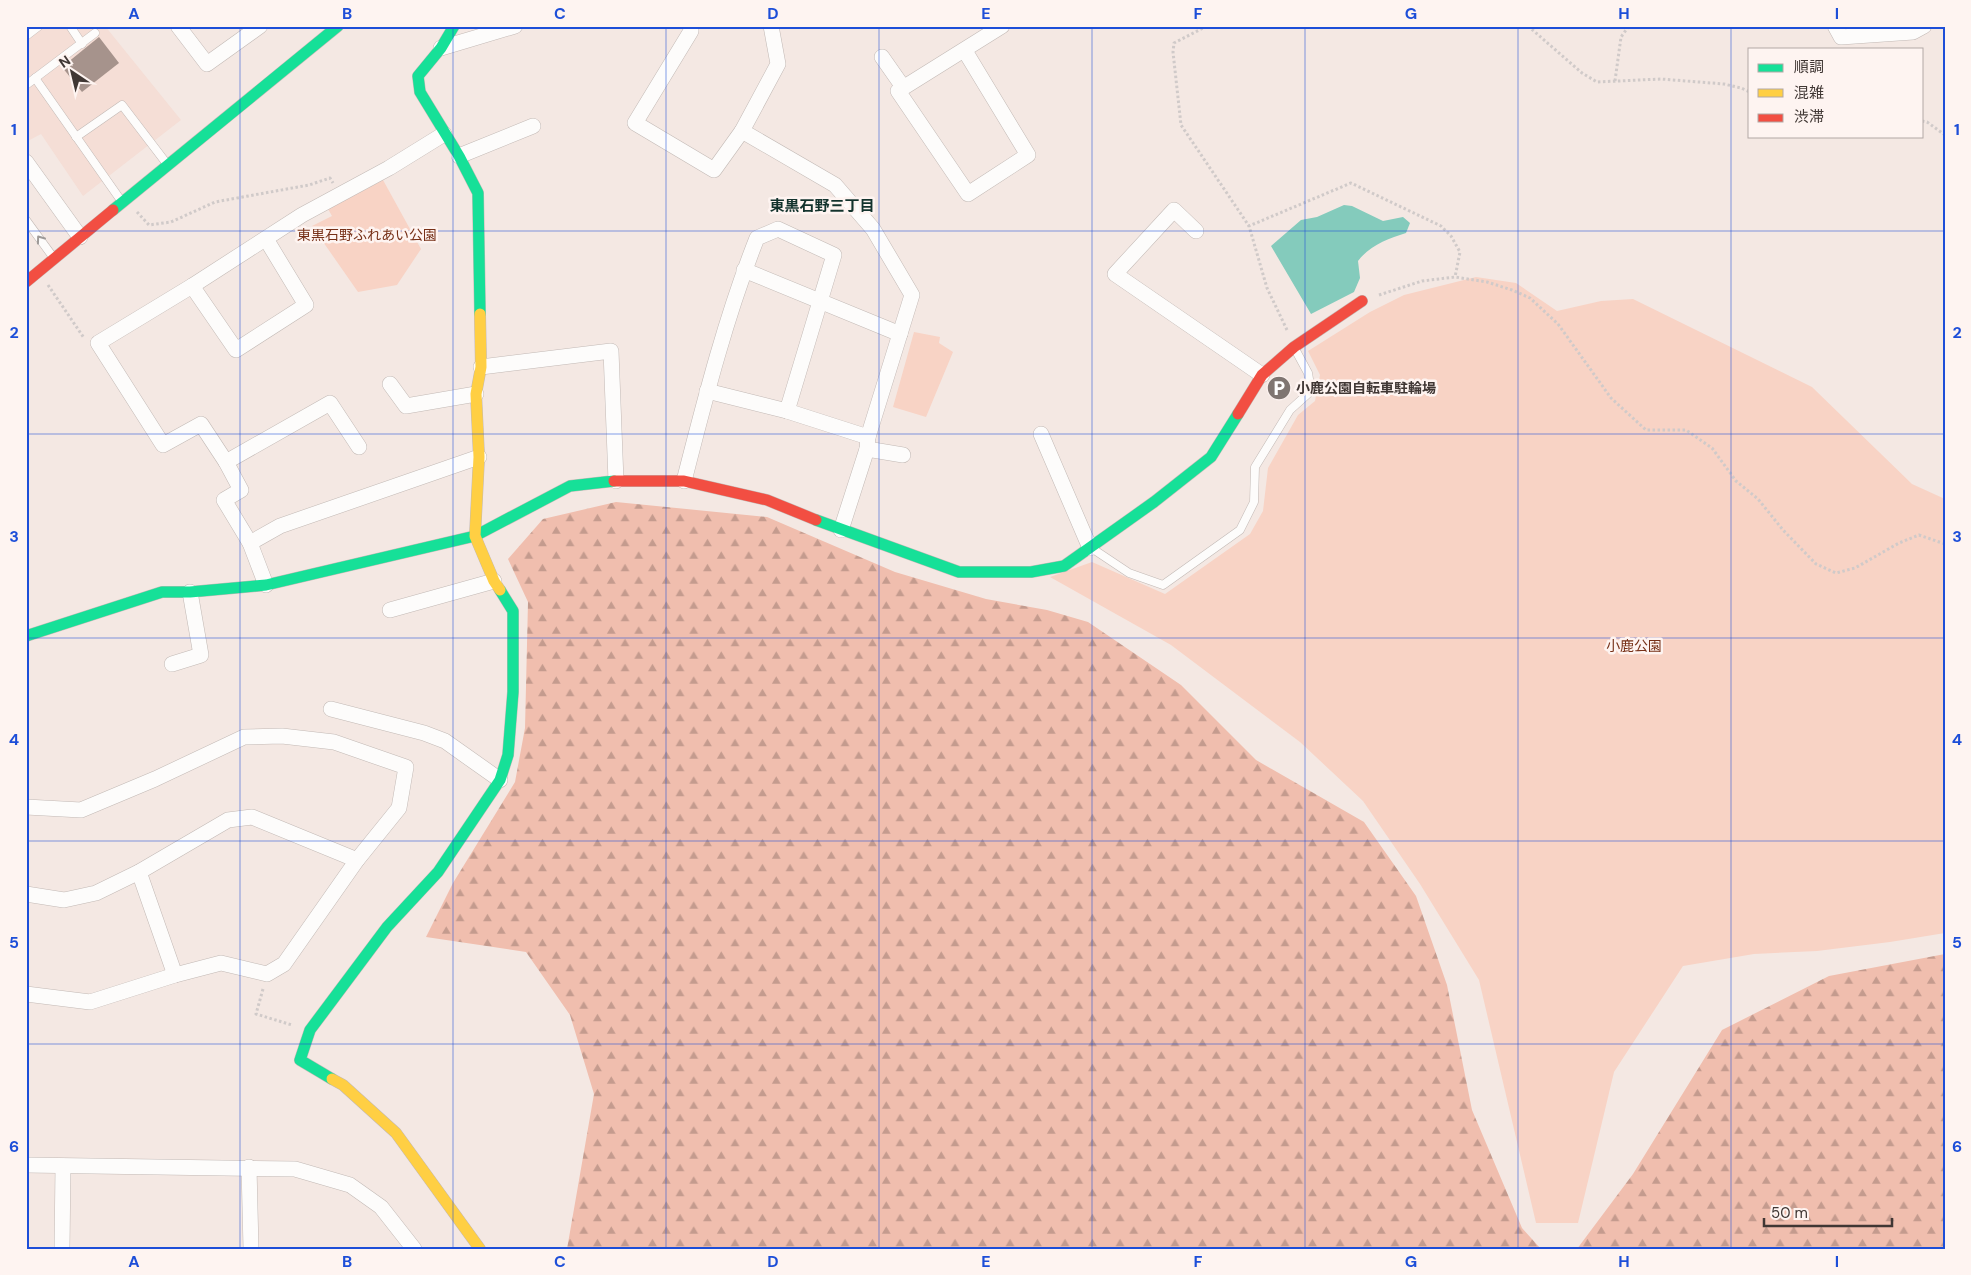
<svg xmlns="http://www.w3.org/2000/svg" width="1971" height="1275" font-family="'DM Sans','Noto Sans JP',sans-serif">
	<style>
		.built { fill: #f5ded6 }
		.forest { fill: url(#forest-firs) }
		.park { fill: #f8d3c5 }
		.water { fill: #84cbbc }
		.building { fill: #a6938c }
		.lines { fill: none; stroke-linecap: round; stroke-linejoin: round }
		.lane-casing { stroke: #c2b9b5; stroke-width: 9 }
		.street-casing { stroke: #c2b9b5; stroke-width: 16 }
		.fast-casing { stroke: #c2b9b5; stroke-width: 12 }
		.slow-casing { stroke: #c2b9b5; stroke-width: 12 }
		.jam-casing { stroke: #c2b9b5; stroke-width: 12 }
		.path { stroke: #d0cac9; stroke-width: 3; stroke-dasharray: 2.5 2.5; stroke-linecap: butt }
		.lane { stroke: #fdfcfb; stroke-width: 8 }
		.street { stroke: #fdfcfb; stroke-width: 15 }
		.fast { stroke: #16e098; stroke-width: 11 }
		.slow { stroke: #ffcf43; stroke-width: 11 }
		.jam { stroke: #f24e42; stroke-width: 11 }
		.oneway { stroke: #9e9a98 }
		.grid { fill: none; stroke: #1d4ed8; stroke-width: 1; stroke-opacity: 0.55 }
		.labels { text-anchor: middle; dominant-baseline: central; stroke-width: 5; stroke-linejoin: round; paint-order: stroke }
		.park-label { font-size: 14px; fill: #773017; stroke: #fef4f1 }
		.poi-label { font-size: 14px; font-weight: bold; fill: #403734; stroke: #fef4f1; text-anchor: start }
		.neighbourhood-label { font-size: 15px; font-weight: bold; fill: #13332d; stroke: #fef4f1 }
		.neatline { fill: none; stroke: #1d4ed8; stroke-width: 2 }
		.grid-label { font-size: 16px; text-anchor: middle; font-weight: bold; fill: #1d4ed8 }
	</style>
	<defs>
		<pattern id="forest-firs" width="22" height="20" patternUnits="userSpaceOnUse" patternTransform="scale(1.25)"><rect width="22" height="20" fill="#f0beae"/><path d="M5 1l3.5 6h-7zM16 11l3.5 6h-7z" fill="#c49b8e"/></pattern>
	</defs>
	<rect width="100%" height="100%" fill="#f4e8e3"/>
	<path class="built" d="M26,26H105L181,120L83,196L41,134L26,142Z"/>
	<g class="forest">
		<path d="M616,502L767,517L895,572L986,599L1047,610L1088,622L1181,685L1256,760L1364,822L1416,896L1447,985L1472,1110L1522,1228L1541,1249H567L594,1094L570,1015L526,952L426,937L453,883L515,782L525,728L528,602L508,559L543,519Z"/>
		<path d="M1945,954V1249H1577L1633,1174L1722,1030L1829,976Z"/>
	</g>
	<g class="park">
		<path d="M383,180L421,249L397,285L358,292L312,226L332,216L328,209Z"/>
		<path d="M1476,277L1516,283L1557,311L1601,301L1633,299L1812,387L1912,484L1945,499V933L1890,942L1817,951L1754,954L1683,966L1614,1072L1578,1223H1536L1479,980L1420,884L1363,801L1300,742L1171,645L1050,577L1092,562L1165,594L1250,534L1263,511L1268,468L1298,415L1315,401L1320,375L1308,351L1370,312L1404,295Z"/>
		<path d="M914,332L940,337L939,343L953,352L926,417L893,407Z"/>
	</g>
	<path class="water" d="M1344,205L1352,206L1383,221L1403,217L1410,223L1406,233C1388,239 1370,245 1358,261L1360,278L1354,292L1311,314L1271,246L1301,220L1317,217Z"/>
	<path class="building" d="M99,37L119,63L82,92L62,67Z"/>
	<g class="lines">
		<g class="lane-casing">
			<g id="lane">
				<path d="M70,26L82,44"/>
				<path d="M26,36L39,26"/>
				<path d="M35,78L122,202"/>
				<path d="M26,85L95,33"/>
				<path d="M76,137L122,105L167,164"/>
				<path d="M26,220L53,257"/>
				<path d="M1093,549L1129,573L1163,585L1240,530L1254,502L1255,467L1290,410L1311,391L1308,373L1295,349"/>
			</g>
		</g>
		<g class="street-casing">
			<g id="street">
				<path d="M178,26L207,64L260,26"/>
				<path d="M691,26V31L635,123L714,170L742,131L778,64L771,26"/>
				<path d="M1835,26L1841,37L1913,32L1924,26"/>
				<path d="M441,48L515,26"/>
				<path d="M965,51L1028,155L968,194L898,91L1002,26"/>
				<path d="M882,57L903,87"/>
				<path d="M742,131L835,185L873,229L912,295L868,437L867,449L841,530"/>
				<path d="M459,156L533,126"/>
				<path d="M26,162L80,237"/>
				<path d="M1196,231L1174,210L1115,274L1262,375"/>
				<path d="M744,270L900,334"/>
				<path d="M192,286L236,350L306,305L266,239"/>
				<path d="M481,367L611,351L616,481"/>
				<path d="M390,384L406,406L476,394"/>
				<path d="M707,391L787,411L868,437"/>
				<path d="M1041,434L1090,548"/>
				<path d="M867,449L903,455"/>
				<path d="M226,462L330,403L359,447"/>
				<path d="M684,481C705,399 726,316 757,238L778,229L834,255L787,411"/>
				<path d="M250,543L280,526L479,457"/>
				<path d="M266,585L250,543L224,500L241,490L226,462L201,424L163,445L98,343L192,286L302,215L389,168L444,134"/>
				<path d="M390,610L494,581"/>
				<path d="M172,664L201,655L190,592"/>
				<path d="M331,709L424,733L445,741L500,780"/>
				<path d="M26,807L81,810L155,779L244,737L282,736L334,742L406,767L399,808L357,860L284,964L267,974L221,963L175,975L90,1002L26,994"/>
				<path d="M139,872L175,975"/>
				<path d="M26,894L64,900L96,893L139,872L228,820L252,817L357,860"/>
				<path d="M26,1165L295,1169L350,1185L381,1207L414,1249"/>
				<path d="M249,1167L251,1249"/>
				<path d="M62,1249L63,1166"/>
			</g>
		</g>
		<g class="fast-casing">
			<g id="fast">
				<path d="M454,26L441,48L418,76L420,92L459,156L478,193L480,314"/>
				<path d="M113,210L338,26"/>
				<path d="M816,520L959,572H1031L1064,566L1154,502L1211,457L1238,414"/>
				<path d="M26,636L162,592H190L266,585L475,536L570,486L614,481"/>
				<path d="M332,1079L300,1060L310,1030L387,927L438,872L500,780L508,755L513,692V611L500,590"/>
			</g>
		</g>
		<g class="slow-casing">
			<g id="slow">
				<path d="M480,314L481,367L476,394L479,457L475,536L494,581L500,590"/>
				<path d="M332,1079L343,1085L396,1133L480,1249"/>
			</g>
		</g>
		<g class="jam-casing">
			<g id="jam">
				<path d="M26,282L113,210"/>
				<path d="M1238,414L1262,375L1294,347L1362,301"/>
				<path d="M614,481H684L767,500L816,520"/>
			</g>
		</g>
		<g class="path">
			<path d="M1207,26L1174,43L1173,52L1181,125L1249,226"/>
			<path d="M1528,26L1582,73L1597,82L1661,79L1724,84L1741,88L1750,92"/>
			<path d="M1615,81L1621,37L1629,26"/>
			<path d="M1922,121L1927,122L1945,135"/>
			<path d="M137,212L149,225L171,222L215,202L309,185L330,178L333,183"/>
			<path d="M48,285L84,338"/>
			<path d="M1379,295L1422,281L1455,277L1487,282L1512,290L1530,298L1558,324L1611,398L1646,430H1686L1712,448L1736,481L1758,499L1783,530L1816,564L1836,573L1855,568L1899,543L1919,535L1945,544"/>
			<path d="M1287,330L1267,288L1249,226L1351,183L1441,226L1451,236L1460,252L1455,277"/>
			<path d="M263,989L256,1014L292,1025"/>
		</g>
		<use href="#lane" class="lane"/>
		<use href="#street" class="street"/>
		<use href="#fast" class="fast"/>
		<use href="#slow" class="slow"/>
		<use href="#jam" class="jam"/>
	</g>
	<defs><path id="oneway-chevron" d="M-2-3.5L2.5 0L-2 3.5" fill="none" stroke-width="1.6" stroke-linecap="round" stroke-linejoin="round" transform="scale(1.25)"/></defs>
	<use class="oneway" href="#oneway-chevron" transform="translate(40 239) rotate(-126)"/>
	<path class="grid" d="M240,26V1249M453,26V1249M666,26V1249M879,26V1249M1092,26V1249M1305,26V1249M1518,26V1249M1731,26V1249M26,231H1945M26,434H1945M26,638H1945M26,841H1945M26,1044H1945"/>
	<defs>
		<g id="parking-disc" transform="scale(1.25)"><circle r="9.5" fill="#7f7571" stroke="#fef4f1"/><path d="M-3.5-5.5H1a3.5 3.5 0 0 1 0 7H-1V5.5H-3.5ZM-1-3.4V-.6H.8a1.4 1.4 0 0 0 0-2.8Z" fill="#fff"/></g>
	</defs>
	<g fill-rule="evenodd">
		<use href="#parking-disc" x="1279" y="388"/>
	</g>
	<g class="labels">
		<g class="park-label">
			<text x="367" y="235">東黒石野ふれあい公園</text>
			<text x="1634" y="646">小鹿公園</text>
		</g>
		<g class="poi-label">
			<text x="1296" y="388">小鹿公園自転車駐輪場</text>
		</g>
		<g class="neighbourhood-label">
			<text x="822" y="206">東黒石野三丁目</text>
		</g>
	</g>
	<rect width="1971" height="1275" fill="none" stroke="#fef4f1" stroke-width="55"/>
	<rect x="1748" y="48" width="175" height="90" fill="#fef4f1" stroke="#b2a8a5"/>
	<rect x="1758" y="64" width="25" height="8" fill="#16e098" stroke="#b2a8a5"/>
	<text x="1794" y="72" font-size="15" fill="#403734">順調</text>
	<rect x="1758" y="89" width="25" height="8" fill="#ffcf43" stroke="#b2a8a5"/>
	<text x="1794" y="98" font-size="15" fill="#403734">混雑</text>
	<rect x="1758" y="114" width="25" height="8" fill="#f24e42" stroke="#b2a8a5"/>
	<text x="1794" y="122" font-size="15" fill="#403734">渋滞</text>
	<g transform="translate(72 72) rotate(325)" stroke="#fef4f1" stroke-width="4" paint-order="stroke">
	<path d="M0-4L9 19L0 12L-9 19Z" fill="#403734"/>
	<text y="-8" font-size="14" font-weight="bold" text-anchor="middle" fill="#403734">N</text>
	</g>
	<path d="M1764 1218v8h128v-8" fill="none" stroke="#403734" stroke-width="2.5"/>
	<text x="1771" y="1218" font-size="15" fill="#403734" stroke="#fef4f1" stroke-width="4" paint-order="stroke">50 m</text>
	<rect x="28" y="28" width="1916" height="1220" class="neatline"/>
	<g class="grid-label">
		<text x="134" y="19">A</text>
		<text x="347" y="19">B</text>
		<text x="560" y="19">C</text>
		<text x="773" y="19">D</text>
		<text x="986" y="19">E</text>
		<text x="1198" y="19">F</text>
		<text x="1411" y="19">G</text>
		<text x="1624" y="19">H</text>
		<text x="1837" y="19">I</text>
		<text x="14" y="135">1</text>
		<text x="1957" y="135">1</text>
		<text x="14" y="338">2</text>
		<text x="1957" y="338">2</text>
		<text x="14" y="542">3</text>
		<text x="1957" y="542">3</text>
		<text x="14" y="745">4</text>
		<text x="1957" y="745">4</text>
		<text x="14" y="948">5</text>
		<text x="1957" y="948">5</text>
		<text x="14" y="1152">6</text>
		<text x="1957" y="1152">6</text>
		<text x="134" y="1267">A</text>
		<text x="347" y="1267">B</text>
		<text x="560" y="1267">C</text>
		<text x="773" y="1267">D</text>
		<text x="986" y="1267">E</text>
		<text x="1198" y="1267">F</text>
		<text x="1411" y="1267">G</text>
		<text x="1624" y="1267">H</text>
		<text x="1837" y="1267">I</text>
	</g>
</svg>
